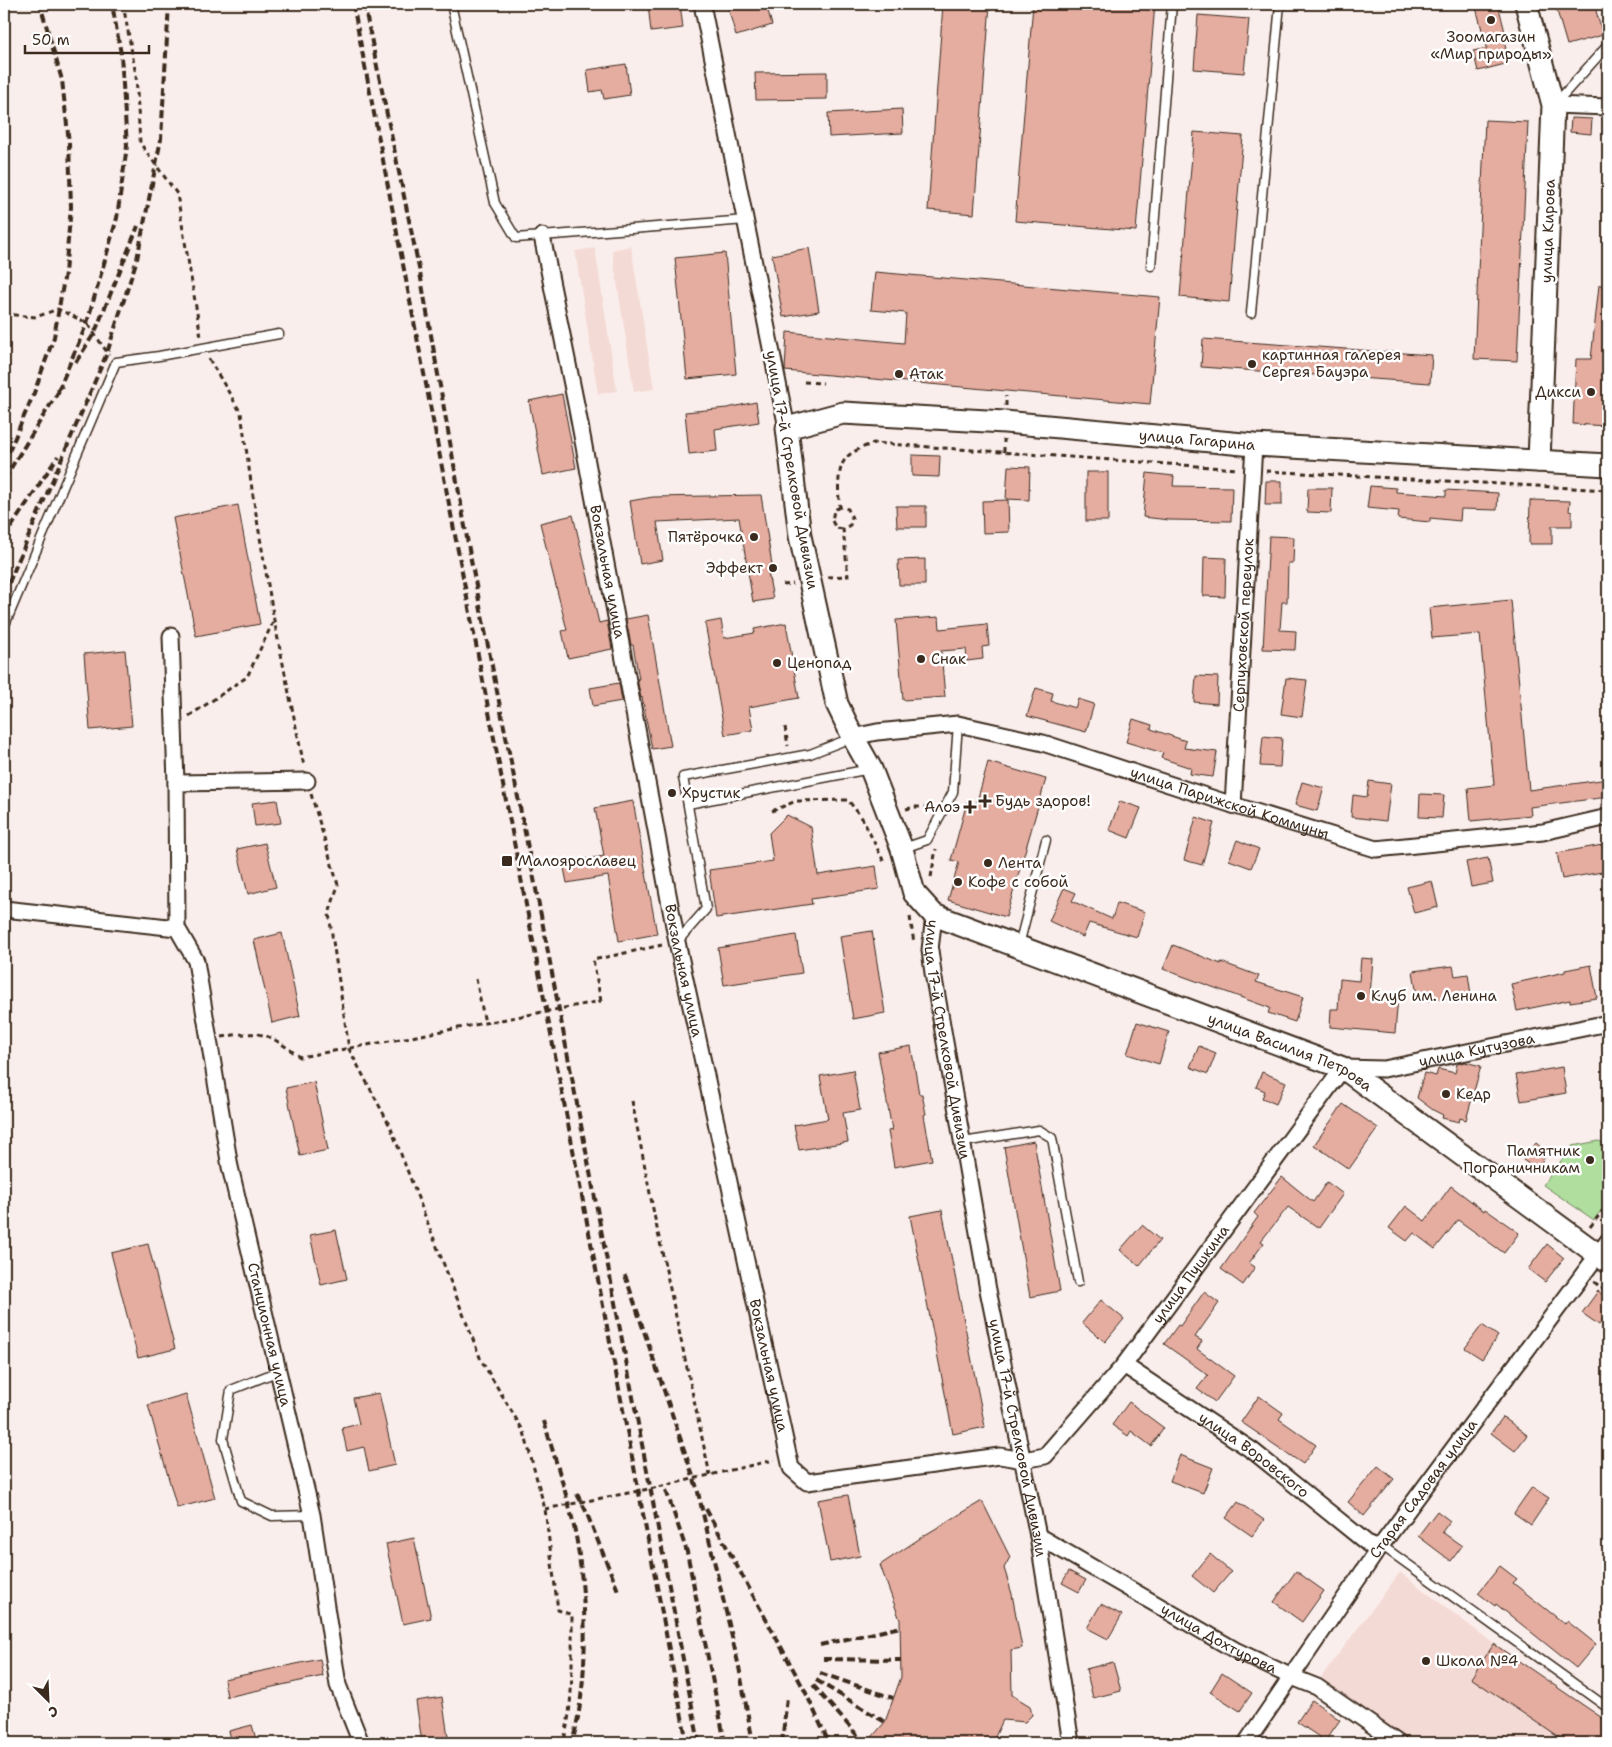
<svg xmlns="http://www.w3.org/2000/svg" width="1612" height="1747" font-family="'Shantell Sans',sans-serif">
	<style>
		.built { fill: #f4dad5 }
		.green { fill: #afde9e; stroke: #75845e }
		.building { fill: #e5aca0; stroke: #3b2a1e }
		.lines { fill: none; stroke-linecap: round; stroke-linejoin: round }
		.lane-casing { stroke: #3b2a1e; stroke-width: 11 }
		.street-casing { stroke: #3b2a1e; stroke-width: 19 }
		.secondary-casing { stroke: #3b2a1e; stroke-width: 25 }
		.path { stroke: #3b2a1e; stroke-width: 3; stroke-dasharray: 5 4; stroke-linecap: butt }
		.lane { stroke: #fff; stroke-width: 8 }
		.street { stroke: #fff; stroke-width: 15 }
		.secondary { stroke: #fff; stroke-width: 21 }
		.rail { stroke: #3b2a1e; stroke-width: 4; stroke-dasharray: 8 4; stroke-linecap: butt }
		.path-bridge { stroke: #3b2a1e; stroke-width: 3; stroke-dasharray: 5 4; stroke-linecap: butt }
		.poi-dot { fill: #3b2a1e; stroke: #fff; stroke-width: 2 }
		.labels { text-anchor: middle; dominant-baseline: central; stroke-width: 5; stroke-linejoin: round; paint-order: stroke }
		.poi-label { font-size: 15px; fill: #3b2a1e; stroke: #fff; text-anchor: start }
		.street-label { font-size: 15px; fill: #3b2a1e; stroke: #fff }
	</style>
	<rect width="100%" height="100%" fill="#faeeec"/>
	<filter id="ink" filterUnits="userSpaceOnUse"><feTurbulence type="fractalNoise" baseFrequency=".02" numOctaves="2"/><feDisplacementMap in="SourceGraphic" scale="10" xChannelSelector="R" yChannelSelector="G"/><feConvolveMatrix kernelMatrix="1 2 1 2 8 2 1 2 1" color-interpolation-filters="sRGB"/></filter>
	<g filter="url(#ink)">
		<g class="built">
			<path d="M631,246L654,389L634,392L612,250Z"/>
			<path d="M595,248L617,391L598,394L575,251Z"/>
			<path d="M1400,1572L1494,1644L1608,1722V1743H1412L1320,1679Z"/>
		</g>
		<path class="green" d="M1599,1141L1608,1146V1201L1594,1220L1543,1185L1572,1146Z"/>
		<g class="building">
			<path d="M648,4H680L683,28L651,32Z"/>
			<path d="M727,4H766L772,25L736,36Z"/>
			<path d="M943,4H990L974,214L928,210Z"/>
			<path d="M1033,4H1155L1136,231L1015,221Z"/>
			<path d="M1475,4H1498L1506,36H1503L1509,63L1478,71L1473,51L1487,48Z"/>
			<path d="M1555,4H1594L1603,35L1567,45Z"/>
			<path d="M1198,15L1249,19L1244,73L1194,69Z"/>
			<path d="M626,64L630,95L604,99L602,90L590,92L587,70Z"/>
			<path d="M827,72V99L756,100L755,73Z"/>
			<path d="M902,109L903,133L829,137L828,113Z"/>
			<path d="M1571,118L1592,119L1591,134L1570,132Z"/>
			<path d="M1485,120L1528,122L1517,361L1474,359Z"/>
			<path d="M1194,132L1243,136L1229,302L1180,297Z"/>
			<path d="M809,248L819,311L783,317L772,255Z"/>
			<path d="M725,253L736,374L687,379L675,258Z"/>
			<path d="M875,272L1160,297L1150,404L785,371L787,332L904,343L906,313L871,310Z"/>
			<path d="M1599,285H1608V426L1573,424L1576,359H1591Z"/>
			<path d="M1203,339L1432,355L1430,383L1201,367Z"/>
			<path d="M562,394L576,468L543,475L529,401Z"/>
			<path d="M756,402L759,422L715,429L717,451L689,454L685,412L727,408Z"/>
			<path d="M912,455L940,456L939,477L912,476Z"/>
			<path d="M1008,466L1030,467L1029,500L1006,499Z"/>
			<rect x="1086" y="472" width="22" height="49"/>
			<path d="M1147,473L1174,476L1173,486L1232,487L1231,521L1169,520L1143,517Z"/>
			<path d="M1266,481H1282V505H1265Z"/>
			<path d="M1370,486L1396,488V492L1446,496V490L1498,493L1497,510L1461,509L1460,521L1430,518V522L1398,519L1399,511L1367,508Z"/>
			<path d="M1308,488H1332L1331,513L1307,512Z"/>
			<path d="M761,495L773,571L768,572L773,599L753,602L739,518L657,522L663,560L640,564L630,501L653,497Z"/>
			<path d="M1008,500L1009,532L983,533L982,501Z"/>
			<path d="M1530,500L1570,501L1569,511L1572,512V526H1552V544H1529Z"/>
			<path d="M238,505L260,624L196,636L173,518Z"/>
			<path d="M896,506H926V527H897Z"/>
			<path d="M573,515L599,623L607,621L612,649L568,658L562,631L567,630L540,523Z"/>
			<path d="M1269,536L1294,537L1293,563H1288L1287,602H1282L1280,630L1296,631L1295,650L1263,649Z"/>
			<path d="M1204,557L1226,558L1225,597L1203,596Z"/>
			<path d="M925,559V585H899L898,560Z"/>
			<path d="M1511,600L1529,790L1608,779V797L1530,807L1531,815L1471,821L1468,788L1494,785L1480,634L1432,638L1429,608Z"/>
			<path d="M648,615L671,746L652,749L642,697L641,698L637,679H639L633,645H631L626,619Z"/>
			<path d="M939,617L940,629L987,624L989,646L982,647L983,659L967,661L966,649L941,651L945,697L903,700L896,620Z"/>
			<path d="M721,620L724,638L755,633L754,629L786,623L799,698L749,707L753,730L725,735L705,623Z"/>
			<path d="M125,650L132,726L90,730L84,654Z"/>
			<path d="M1196,676L1218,677L1217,704L1194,702Z"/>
			<path d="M1286,678L1307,680L1302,717L1281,714Z"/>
			<path d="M619,683L622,701L593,706L590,688Z"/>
			<path d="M1036,688L1053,693L1051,701L1075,708L1078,699L1094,704L1086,732L1027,716Z"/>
			<path d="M1133,719L1152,725L1151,729L1186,741L1184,748L1217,752L1213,777L1190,774L1191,768L1161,758L1163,753L1126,742Z"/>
			<path d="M1263,736L1282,738L1280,767L1260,766Z"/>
			<path d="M988,762L1046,779L1006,917L948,900L959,862L951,860L967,802L976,805Z"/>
			<path d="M1369,781L1391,784L1386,821L1351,817L1353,795L1367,797Z"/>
			<path d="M1302,782L1324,788L1317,811L1295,805Z"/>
			<path d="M1420,794L1444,795L1442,818L1419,817Z"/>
			<path d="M277,800L281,823L255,826L252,803Z"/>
			<path d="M633,801L657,934L619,941L608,876L567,883L563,863L604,856L595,808Z"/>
			<path d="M1120,801L1141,808L1129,838L1109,830Z"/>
			<path d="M787,815L811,827L818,875L876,866L879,889L811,899L812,904L716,918L709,870L773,861L769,833Z"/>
			<path d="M1196,817L1214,823L1202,865L1184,860Z"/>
			<path d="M1237,840L1259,849L1251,868L1229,860Z"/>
			<path d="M265,843L276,887L248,894L237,849Z"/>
			<path d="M1608,844V871L1562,879L1557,853Z"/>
			<path d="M1488,858L1493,883L1471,887L1466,862Z"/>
			<path d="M1432,881L1438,907L1414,913L1407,887Z"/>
			<path d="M1064,888L1076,893L1072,901L1112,919L1117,903L1145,912L1137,937L1089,923L1083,937L1049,921Z"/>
			<path d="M872,931L885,1013L853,1019L840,936Z"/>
			<path d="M282,933L300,1016L272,1023L254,940Z"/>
			<path d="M796,935L802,973L724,985L718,948Z"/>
			<path d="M1173,945L1221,964V962L1259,976L1256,982L1303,997L1295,1022L1268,1013L1270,1008L1163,969Z"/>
			<path d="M1361,958L1373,959L1370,995L1398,997L1395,1033L1330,1027L1331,1009H1338L1340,979L1359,981Z"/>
			<path d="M1591,965L1597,998L1570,1002V1000L1517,1011L1511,984L1565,972V970Z"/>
			<path d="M1453,966L1455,976L1468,974L1471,995L1418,1002L1413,971Z"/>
			<path d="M1137,1022L1169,1032L1159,1064L1127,1054Z"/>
			<path d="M911,1046L919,1094H922L926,1114L924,1115L932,1160L894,1167L888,1131L892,1130L878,1052Z"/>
			<path d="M1199,1046L1216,1053L1208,1074L1190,1067Z"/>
			<path d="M1465,1062L1481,1066L1466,1120L1460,1118L1459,1122L1442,1118L1443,1115L1433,1110L1417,1098L1424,1073L1436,1076L1438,1069L1455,1073L1457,1064Z"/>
			<path d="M1562,1067L1566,1093L1521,1101L1516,1075Z"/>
			<path d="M853,1070L860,1110L843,1113L848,1142L799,1150L794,1125L828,1119L820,1076Z"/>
			<path d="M1262,1072L1286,1082L1276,1104L1262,1098L1265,1091L1256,1087Z"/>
			<path d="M314,1082L328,1150L300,1156L286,1088Z"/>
			<path d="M1343,1104L1378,1128L1349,1169L1314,1145Z"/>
			<path d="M1034,1141L1060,1291L1030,1297L1004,1147Z"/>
			<path d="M1536,1143L1548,1153L1536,1169L1523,1160Z"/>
			<path d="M1282,1177L1313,1202L1327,1182L1343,1194L1319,1228L1288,1207L1261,1241L1264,1243L1249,1263L1255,1267L1243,1285L1221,1269L1258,1217L1254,1213Z"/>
			<path d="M1451,1186L1484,1211L1485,1209L1519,1233L1504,1253L1458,1220L1435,1249L1414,1233L1407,1241L1389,1228L1406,1206L1425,1221Z"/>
			<path d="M942,1210L985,1427L953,1434L910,1216Z"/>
			<path d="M1142,1225L1160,1240L1139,1266L1120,1250Z"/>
			<path d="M336,1230L347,1279L321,1285L310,1235Z"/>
			<path d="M148,1244L175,1349L138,1358L111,1253Z"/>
			<path d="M1547,1244L1564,1258L1545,1282L1528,1269Z"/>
			<path d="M1598,1291L1608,1299V1312L1599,1325L1582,1313Z"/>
			<path d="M1204,1292L1219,1303L1195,1337L1202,1341L1197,1349L1234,1376L1215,1402L1197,1389L1208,1375L1164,1344L1178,1325L1180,1326Z"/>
			<path d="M1101,1300L1124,1319L1105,1342L1082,1323Z"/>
			<path d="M1482,1325L1498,1336L1482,1359L1465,1348Z"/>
			<path d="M379,1393L395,1465L369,1471L364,1447L347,1451L342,1428L359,1424L353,1398Z"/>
			<path d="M186,1394L215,1498L177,1508L148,1405Z"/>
			<path d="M1259,1396L1283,1413L1279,1419L1316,1445L1303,1464L1241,1422Z"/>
			<path d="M1129,1402L1164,1428L1151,1446L1131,1431L1128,1436L1112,1425Z"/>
			<path d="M1503,1417L1527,1435L1515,1451L1491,1433Z"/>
			<path d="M1180,1455L1213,1468L1203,1493L1170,1481Z"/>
			<path d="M1378,1466L1394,1479L1364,1516L1348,1502Z"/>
			<path d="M1532,1487L1549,1498L1531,1525L1514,1513Z"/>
			<path d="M848,1495L860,1556L830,1562L818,1500Z"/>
			<path d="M982,1501L1010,1557L1004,1568L1012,1594L1022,1648L1011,1650L1012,1695L1030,1706L1032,1715L1025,1722L1003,1720L992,1743H867L885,1722L901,1677L900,1620L880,1565L925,1535Z"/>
			<path d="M1238,1502L1264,1520L1252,1536L1226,1518Z"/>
			<path d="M1437,1511L1450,1521L1442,1532L1462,1546L1451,1561L1418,1536Z"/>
			<path d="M414,1538L431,1618L403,1624L386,1544Z"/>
			<path d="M1210,1554L1231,1572L1213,1593L1192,1576Z"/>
			<path d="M1500,1566L1517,1579L1513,1583L1565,1624L1567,1621L1596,1644L1576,1668L1496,1604L1495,1606L1478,1593Z"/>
			<path d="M1069,1571L1086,1580L1079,1592L1062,1583Z"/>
			<path d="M1296,1571L1324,1591L1302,1622L1274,1602Z"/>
			<path d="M1101,1604L1122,1615L1108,1639L1087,1628Z"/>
			<path d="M1494,1644L1608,1722V1743H1567L1471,1678Z"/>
			<path d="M320,1659L323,1676L227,1697L224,1679Z"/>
			<path d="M1113,1662L1121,1691L1093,1698L1086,1669Z"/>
			<path d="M1222,1673L1252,1693L1240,1711L1210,1692Z"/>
			<path d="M442,1697L449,1743H422L416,1701Z"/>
			<path d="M1312,1700L1340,1720L1325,1741L1297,1722Z"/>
			<path d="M252,1725L257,1743H232L229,1731Z"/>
		</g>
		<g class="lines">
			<g class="lane-casing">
				<g id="lane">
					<path d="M451,4L495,203L516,238L746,220"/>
					<path d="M1608,4V5"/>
					<path d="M1556,103L1608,45"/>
					<path d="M1151,266L1172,4"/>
					<path d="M1251,313L1280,4"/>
					<path d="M4,627L116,362L159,356L279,334"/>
					<path d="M688,804L870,769"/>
					<path d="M904,848L927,840L953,792L958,724"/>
					<path d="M677,942L706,909L683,777L810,754L851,738"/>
					<path d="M1019,945L1046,840"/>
					<path d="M963,1142L1039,1130L1052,1138L1078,1282"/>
					<path d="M279,1371L231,1390L223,1439L241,1501L272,1516L312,1515"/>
					<path d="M1381,1545L1608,1708"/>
				</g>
			</g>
			<g class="street-casing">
				<g id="street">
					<path d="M702,4L787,428"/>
					<path d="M1553,105L1608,107"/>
					<path id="s1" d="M542,236L577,409L677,942L791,1468L807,1482L1000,1456L1023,1460L1045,1456L1124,1365L1343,1068L1384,1069L1608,1023"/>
					<path d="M171,636L176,783"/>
					<path id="s2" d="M853,737L877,732L958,724L1043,743L1233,805L1376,849L1543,832L1608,817"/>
					<path id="s3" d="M307,781L176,783L177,928L196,961L230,1167L312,1515L338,1685L361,1743"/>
					<path id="s4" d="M1233,805L1254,445"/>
					<path d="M4,909L177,928"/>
					<path id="s5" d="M934,915L930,950L933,973L988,1290L1038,1536L1071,1743"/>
					<path id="s6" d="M1124,1365L1253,1451L1377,1551"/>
					<path id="s7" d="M1038,1536L1235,1650L1292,1677L1317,1687L1398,1743"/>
					<path id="s8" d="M1246,1743L1377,1551L1608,1241"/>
				</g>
			</g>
			<g class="secondary-casing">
				<g id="secondary">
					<path d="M1526,4L1553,105L1539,461"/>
					<path id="s9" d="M1608,465L1254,445L1005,422L843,413L787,428L800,536L837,704L853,737L871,769L902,849L914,893L934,915L1343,1068L1608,1262"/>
				</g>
			</g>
			<g class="path">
				<path d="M123,4L136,75L140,143L177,194L201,337"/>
				<path d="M4,314L36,317L58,309L87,323L109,355"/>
				<path d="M209,359L241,413L253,496L274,620L304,766"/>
				<path d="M804,382L823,383"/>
				<path d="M1006,406V396"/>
				<path d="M1004,452V439"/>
				<path d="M1266,471L1608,490"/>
				<path d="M840,507L834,510L832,521L836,528L843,529"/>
				<path d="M828,577L848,576L843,529L850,525L852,518L848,509L840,507C838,496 837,471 844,461C850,451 864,447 874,443L1238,469"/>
				<path d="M783,585L793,584"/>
				<path d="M189,716L247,677L274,620"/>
				<path d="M785,727L788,746"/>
				<path d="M311,794L338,885L329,914L349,1049L390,1126L481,1360L524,1432L545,1509L558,1610L572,1615C572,1654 574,1706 563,1743"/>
				<path d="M906,809L916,807H932"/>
				<path d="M772,811L796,801L848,800L862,818L885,864"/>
				<path d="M931,877L936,849"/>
				<path d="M910,917L914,943"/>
				<path d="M476,979L485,1023"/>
				<path d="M601,1001L593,960L662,945"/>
				<path d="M222,1037C263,1030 267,1033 300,1057L395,1040"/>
				<path d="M632,1101L655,1219L710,1475"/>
				<path d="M1590,1227L1608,1204"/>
				<path d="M1594,1282L1608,1292"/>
				<path d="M545,1509L654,1488L774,1460"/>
			</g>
			<use href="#lane" class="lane"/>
			<use href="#street" class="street"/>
			<use href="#secondary" class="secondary"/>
			<g class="rail">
				<path d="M353,4L687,1743"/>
				<path d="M364,4L420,273L470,555L531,863L699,1743"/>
				<path d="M76,362L95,332L138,226"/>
				<path d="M58,391L87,323L117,218L127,146L121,54L112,4"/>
				<path d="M4,463L34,393L54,337L65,273L71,207L69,143L62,80L40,4"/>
				<path d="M4,479L62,386"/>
				<path d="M4,538L58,456"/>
				<path d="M4,594L107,353L137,259L161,139L169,4"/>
				<path d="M625,1275L697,1488L739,1667L753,1743"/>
				<path d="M544,1421C555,1461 570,1501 577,1542C587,1605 589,1682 572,1743"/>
				<path d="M666,1490L687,1552L725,1743"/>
				<path d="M577,1494L585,1509L619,1593"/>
				<path d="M706,1509L805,1691L829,1743"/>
				<path d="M820,1645L901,1627"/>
				<path d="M823,1659L901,1660"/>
				<path d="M820,1673L893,1698"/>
				<path d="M816,1680L885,1722"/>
				<path d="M813,1685L864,1743"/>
				<path d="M782,1743L787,1697"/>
			</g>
			<path class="path-bridge" d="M395,1040L601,1001"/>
		</g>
	</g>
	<g class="poi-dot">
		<circle cx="1491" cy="20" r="5"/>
		<circle cx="1252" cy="364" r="5"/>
		<circle cx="899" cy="374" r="5"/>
		<circle cx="1591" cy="392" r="5"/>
		<circle cx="754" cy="537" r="5"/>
		<circle cx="773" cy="568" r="5"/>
		<circle cx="921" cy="659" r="5"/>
		<circle cx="777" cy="663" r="5"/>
		<circle cx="672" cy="793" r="5"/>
		<path d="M982.5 793.5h5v5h5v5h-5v5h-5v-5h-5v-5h5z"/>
		<path d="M967.5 799.5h5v5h5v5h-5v5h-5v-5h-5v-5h5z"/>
		<rect x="501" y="855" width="12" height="12" rx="2.5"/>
		<circle cx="988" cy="863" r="5"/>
		<circle cx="958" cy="882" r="5"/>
		<circle cx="1361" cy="996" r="5"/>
		<circle cx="1446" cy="1094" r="5"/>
		<circle cx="1590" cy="1160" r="5"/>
		<circle cx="1426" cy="1661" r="5"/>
	</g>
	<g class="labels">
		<g class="poi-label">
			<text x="1491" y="37" text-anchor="middle">Зоомагазин<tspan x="1491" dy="17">«Мир природы»</tspan></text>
			<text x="1262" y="355">картинная галерея<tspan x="1262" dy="17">Сергея Бауэра</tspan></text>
			<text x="909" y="374">Атак</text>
			<text x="1581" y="392" text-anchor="end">Дикси</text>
			<text x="744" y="537" text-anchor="end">Пятёрочка</text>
			<text x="763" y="568" text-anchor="end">Эффект</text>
			<text x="931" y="659">Снак</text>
			<text x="787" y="663">Ценопад</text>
			<text x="682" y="793">Хрустик</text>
			<text x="995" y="801">Будь здоров!</text>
			<text x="960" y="807" text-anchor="end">Алоэ</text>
			<text x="518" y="861">Малоярославец</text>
			<text x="998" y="863">Лента</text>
			<text x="968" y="882">Кофе с собой</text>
			<text x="1371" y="996">Клуб им. Ленина</text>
			<text x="1456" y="1094">Кедр</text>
			<text x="1580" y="1151" text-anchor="end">Памятник<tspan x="1580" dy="17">Пограничникам</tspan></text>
			<text x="1436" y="1661">Школа №4</text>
		</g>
		<g class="street-label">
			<text transform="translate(1548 231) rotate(-88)">улица Кирова</text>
			<text transform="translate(1197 440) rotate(5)">улица Гагарина</text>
			<text transform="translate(792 470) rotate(80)">улица 17-й Стрелковой Дивизии</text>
			<text stroke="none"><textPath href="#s1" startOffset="342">Вокзальная улица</textPath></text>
			<text stroke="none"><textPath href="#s4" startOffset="180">Серпуховской переулок</textPath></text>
			<text stroke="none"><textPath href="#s2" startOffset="389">улица Парижской Коммуны</textPath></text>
			<text stroke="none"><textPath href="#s1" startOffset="748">Вокзальная улица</textPath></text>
			<text stroke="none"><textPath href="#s5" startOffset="126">улица 17-й Стрелковой Дивизии</textPath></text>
			<text stroke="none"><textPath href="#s1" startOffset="2144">улица Кутузова</textPath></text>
			<text stroke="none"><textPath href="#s9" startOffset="1722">улица Василия Петрова</textPath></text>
			<text stroke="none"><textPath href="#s1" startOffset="1752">улица Пушкина</textPath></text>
			<text stroke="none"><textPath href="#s3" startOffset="695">Станционная улица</textPath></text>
			<text stroke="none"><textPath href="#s1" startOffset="1152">Вокзальная улица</textPath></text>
			<text stroke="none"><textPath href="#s5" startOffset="531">улица 17-й Стрелковой Дивизии</textPath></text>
			<text stroke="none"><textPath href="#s6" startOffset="158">улица Воровского</textPath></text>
			<text stroke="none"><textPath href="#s8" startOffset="310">Старая Садовая улица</textPath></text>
			<text stroke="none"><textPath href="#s7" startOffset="208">улица Дохтурова</textPath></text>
		</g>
	</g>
	<rect width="1612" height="1747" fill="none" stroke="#fff" stroke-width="20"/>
	<rect x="10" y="10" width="1592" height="1727" fill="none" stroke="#3b2a1e" stroke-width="2" filter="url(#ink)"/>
	<g transform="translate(48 1700) rotate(156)" stroke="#ffffff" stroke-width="4" paint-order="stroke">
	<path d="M0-4L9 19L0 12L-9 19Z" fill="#3b2a1e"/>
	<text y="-8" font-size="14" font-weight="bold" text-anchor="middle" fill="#3b2a1e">С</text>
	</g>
	<path d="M25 45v8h124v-8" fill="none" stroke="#3b2a1e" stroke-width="2.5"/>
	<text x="32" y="45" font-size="15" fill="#3b2a1e" stroke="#ffffff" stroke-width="4" paint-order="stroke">50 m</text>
</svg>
